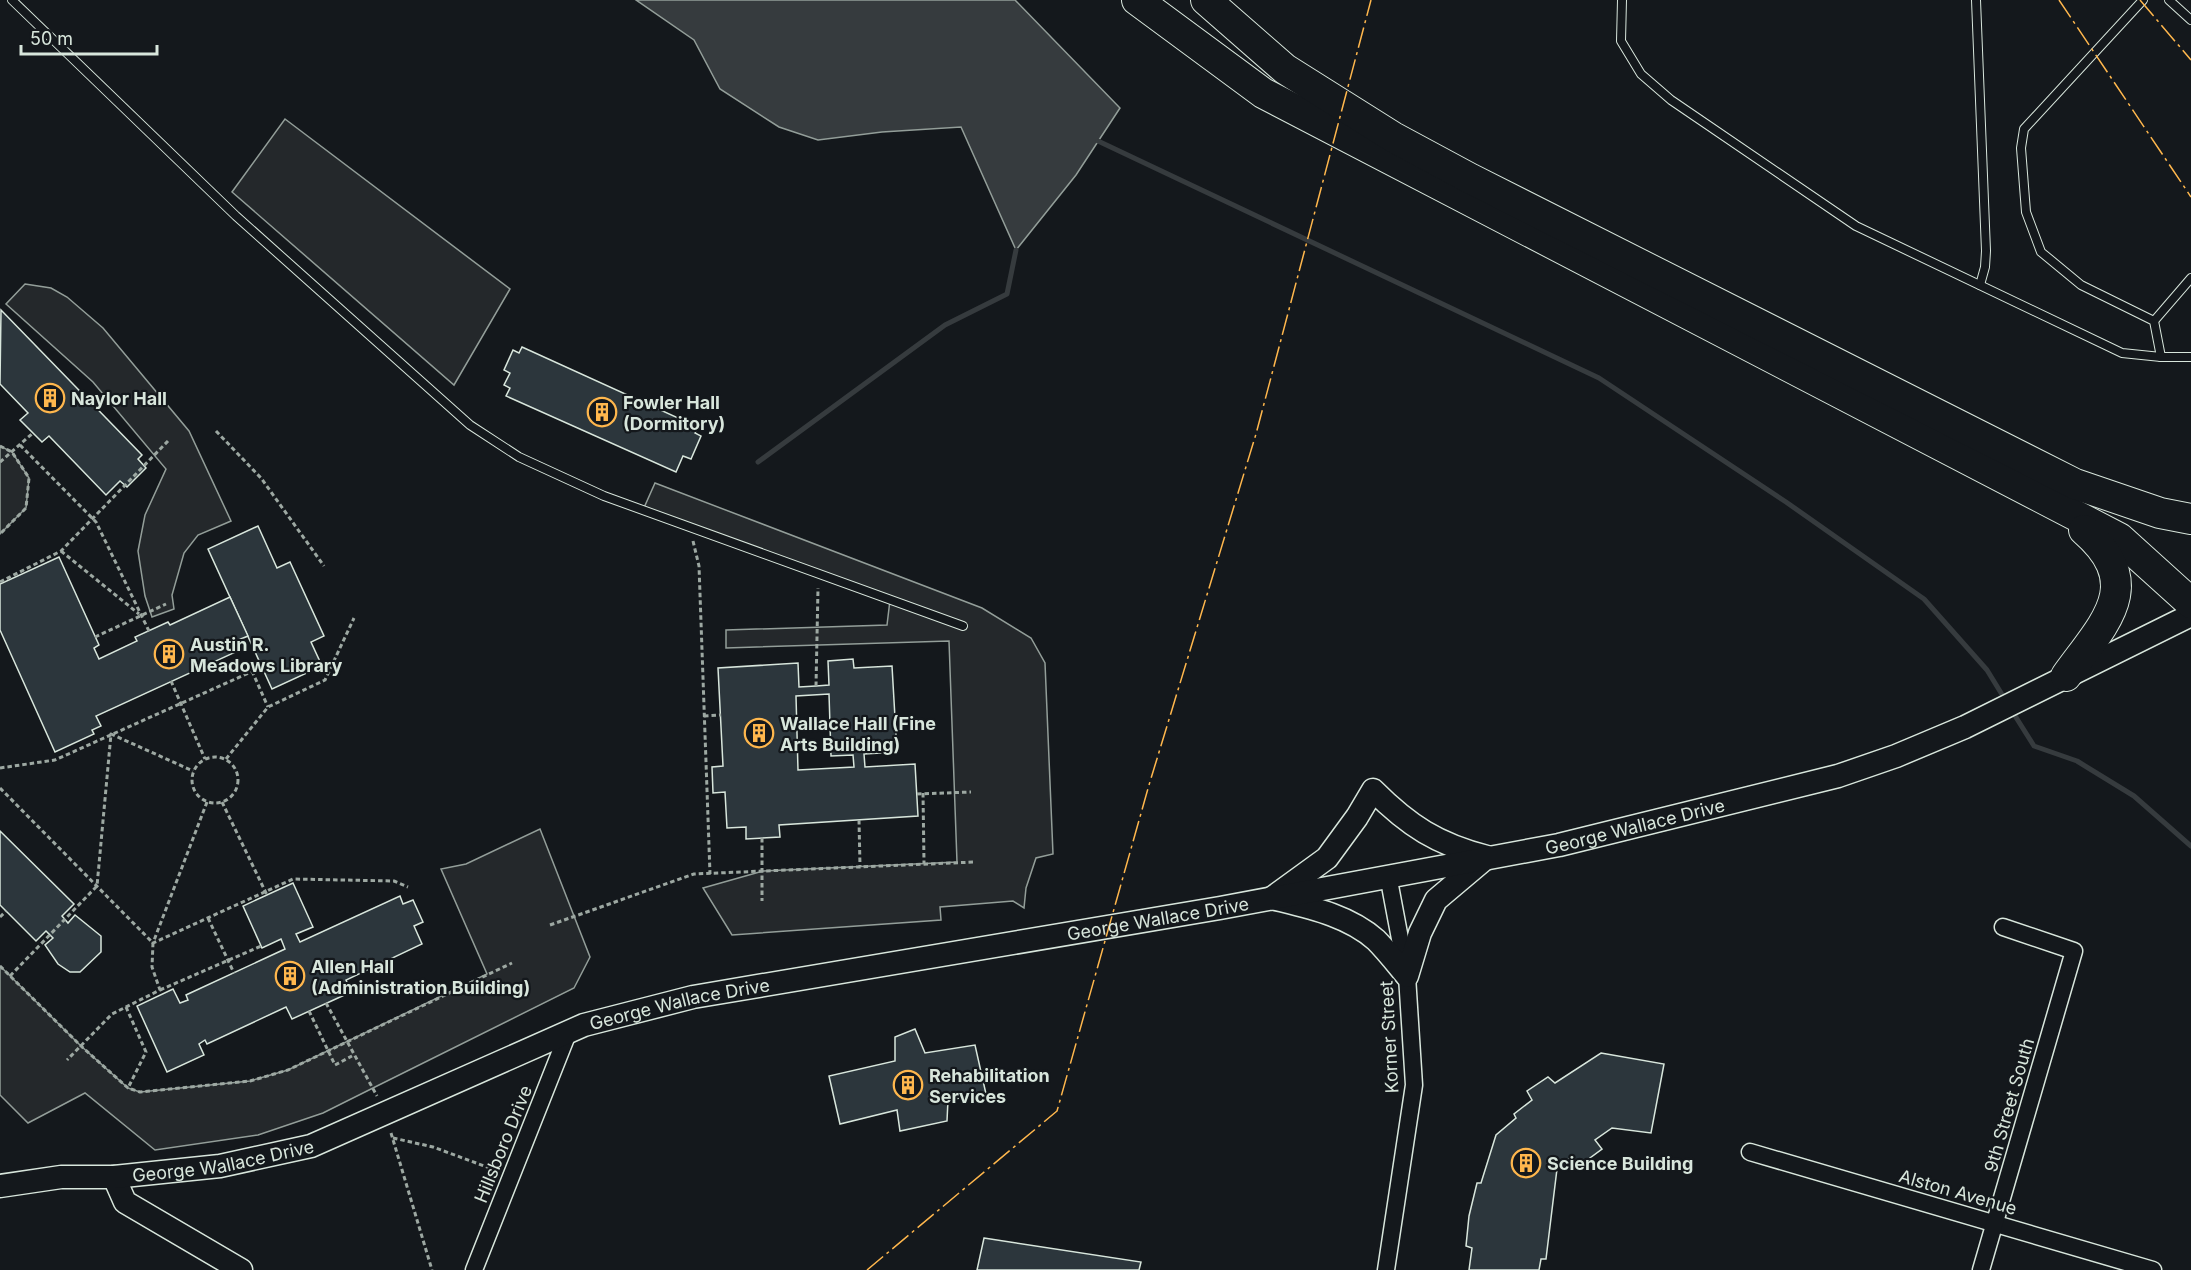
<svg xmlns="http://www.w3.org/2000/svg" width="2191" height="1270" font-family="Inter,sans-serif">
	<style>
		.parking { fill: #24282b; stroke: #939e99; stroke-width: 1.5 }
		.water { fill: #363b3e; stroke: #939e99; stroke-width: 1.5 }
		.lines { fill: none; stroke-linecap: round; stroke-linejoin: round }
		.stream { stroke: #363b3e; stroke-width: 5 }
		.building { fill: #2c363c; stroke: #d8e6dc; stroke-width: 1.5; fill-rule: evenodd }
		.lane-casing { stroke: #d8e6dc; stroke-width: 10 }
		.street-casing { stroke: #d8e6dc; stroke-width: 19 }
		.secondary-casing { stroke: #d8e6dc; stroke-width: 25 }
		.highway-casing { stroke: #d8e6dc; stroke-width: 32 }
		.path { stroke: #9da8a2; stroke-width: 3; stroke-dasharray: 4.5 3; stroke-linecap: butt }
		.lane { stroke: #14181c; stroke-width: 8 }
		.street { stroke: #14181c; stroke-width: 16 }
		.secondary { stroke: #14181c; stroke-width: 22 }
		.highway { stroke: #14181c; stroke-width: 30 }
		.power { stroke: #ffb74d; stroke-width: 1.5; stroke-dasharray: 21 4.5 3 4.5; stroke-linecap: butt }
		.labels { text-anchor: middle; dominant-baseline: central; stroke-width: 4.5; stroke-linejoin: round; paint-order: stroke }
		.poi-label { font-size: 18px; font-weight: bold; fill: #d8e6dc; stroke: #14181c; text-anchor: start }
		.street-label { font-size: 18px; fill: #d8e6dc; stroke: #14181c }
	</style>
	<rect width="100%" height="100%" fill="#14181c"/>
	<g class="parking">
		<path d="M285,119L510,289L454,385L232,192Z"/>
		<path d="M25,284L51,288L67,297L103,328L189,431L231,521L198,535L184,553L172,595L174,609L152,617L145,596L138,551L145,515L166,469L93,382L6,304Z"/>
		<path d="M0,446L12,452L29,478L26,508L0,534Z"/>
		<path d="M655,483L982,608L1031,638L1045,663L1053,854L1036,858L1026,888L1024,908L1013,901L940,907L941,920L732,935L703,888L763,871L957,862L949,641L726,648V630L887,625L890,600L643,510Z"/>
		<path d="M540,829L590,957L574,988L381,1084L323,1113L258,1135L155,1150L85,1093L28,1123L0,1095V966L81,1046L128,1088L140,1092L250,1081L288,1070L487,974L441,869L466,864Z"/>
	</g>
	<path class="water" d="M636,0H1015L1120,108L1076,175L1016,250L961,127L882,132L818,140L779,127L720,89L694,40Z"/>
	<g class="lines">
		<g class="stream">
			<path d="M1098,141L1599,378L1786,502L1924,599L1987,670L2006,701"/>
			<path d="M758,462L945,325L1007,294L1016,250"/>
			<path d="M2012,711L2034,746L2077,761L2134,796L2191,846"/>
		</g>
	</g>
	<g class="building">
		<path d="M1,310L142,455L138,459L146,468L127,487L120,481L106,495L49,436L42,442L20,420L28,413L0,384Z"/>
		<path d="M522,347L698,427L695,433L701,436L691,459L683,456L676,472L506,396L510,388L504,385L510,373L504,370L513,350L519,353Z"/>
		<path d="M258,526L277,568L290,562L324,636L311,642L322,666L272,689L208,549Z"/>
		<path d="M59,557L99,645L94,648L99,659L137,641L135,637L168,622L170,625L230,597L248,636L236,641L240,650L96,716L101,726L92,730L94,734L55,752L0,630V584Z"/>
		<path d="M853,659L854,668L892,666L897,752L864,754L865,767L915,764L918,816L779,825L780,837L746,839V827L727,828L725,792L713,793L712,767L723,766L718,668L798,663L799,687L816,686L829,685L828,661ZM829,694L831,756L853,755L854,767L798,770L796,696Z"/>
		<path d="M0,831L74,904L62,916L68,923L75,915L101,936V952L80,972H70L58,964L45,945L53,938L46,931L36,941L0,905Z"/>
		<path d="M293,883L313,927L296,934L300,942L400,896L403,904L413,900L423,922L414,926L422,944L346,980L351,992L292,1019L286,1007L207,1044L205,1040L199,1044L204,1055L167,1072L137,1006L173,989L180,1003L188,1000L186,995L285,949L281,939L262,948L243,906Z"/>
		<path d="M915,1029L925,1053L975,1045L986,1094L948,1100L947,1121L900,1131L897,1110L840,1124L829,1076L895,1061V1037Z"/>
		<path d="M1601,1053L1664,1064L1651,1133L1612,1128L1595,1140L1602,1149L1579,1166L1571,1157L1557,1169L1546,1259H1541L1539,1270H1469L1472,1248L1466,1246L1469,1216L1477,1183H1481L1496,1135L1516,1118L1514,1114L1532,1100L1527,1091L1548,1077L1555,1083Z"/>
		<path d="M984,1238L1141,1262L1139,1270H977Z"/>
	</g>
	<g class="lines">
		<g class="lane-casing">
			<g id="lane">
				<path d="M12,0L236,216L470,425L519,457L604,496L963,626"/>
				<path d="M1622,0L1621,41L1641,74L1671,100L1856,226L2122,353L2161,357"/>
				<path d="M1976,0L1986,251L1985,267L1980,285"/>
				<path d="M2143,0L2024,129L2021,148L2026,212L2041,252L2081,285L2154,321L2161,357H2191"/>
				<path d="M2169,0L2191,20"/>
				<path d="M2154,321L2191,278"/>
			</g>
		</g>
		<g class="street-casing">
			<g id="street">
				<path d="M1750,1152L2153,1270"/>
				<path d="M474,1270L568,1033"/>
				<path d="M1386,1270L1414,1085L1407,976L1388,875"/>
				<path d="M1981,1270L2074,951L2003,927"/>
			</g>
		</g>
		<g class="secondary-casing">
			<g id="secondary">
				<path d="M1373,790C1409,826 1437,844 1487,857L1436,900L1420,933L1407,976C1397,964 1387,951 1376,940C1348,915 1308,907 1272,898L1327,858L1357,817Z"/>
				<path d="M114,1177L125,1202L241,1270"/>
				<path id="s1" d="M0,1186L61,1177H114L220,1166L311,1146L584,1025L693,997L1220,908L1559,845L1838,776L1896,756L1965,727L2191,615"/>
			</g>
		</g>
		<g class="highway-casing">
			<g id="highway">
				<path d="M1137,0L1263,93L2119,538L2191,603"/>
				<path d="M1206,0L1285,69L1393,137L1471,179L2075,484L2160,513L2191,519"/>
				<path d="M2066,676C2104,623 2147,585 2084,530"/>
			</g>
		</g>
		<g class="path">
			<path d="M216,431L261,478L324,566"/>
			<path d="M20,445L96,522L149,631"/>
			<path d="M0,446L12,452L29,478L26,508L0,534"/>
			<path d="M0,462L33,433"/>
			<path d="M693,541L699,566L710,874"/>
			<path d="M61,551L139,614"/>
			<path d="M0,582L61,551L168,441"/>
			<path d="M95,637L166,604"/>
			<path d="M252,671L268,707"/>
			<path d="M171,681L205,759"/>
			<path d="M816,686L818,588"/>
			<path d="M704,716L721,715"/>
			<circle cx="215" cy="780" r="23"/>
			<path d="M226,759L268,707L325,680L354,618"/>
			<path d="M0,768L55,760L262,667"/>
			<path d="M0,788L153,943L152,967L160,990L112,1014L67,1060"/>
			<path d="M923,793L924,863"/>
			<path d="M917,794L971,792"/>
			<path d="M207,802L153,943L293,879L394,881L408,887"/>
			<path d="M222,802L267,895"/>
			<path d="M859,820L860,866"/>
			<path d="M762,838V901"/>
			<path d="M0,917L6,911"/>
			<path d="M208,918L234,973"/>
			<path d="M550,925L694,874L975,862"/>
			<path d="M0,966L81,1046L128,1088L140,1092L250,1081L288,1070L512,963"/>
			<path d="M10,976L97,886L111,734L193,771"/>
			<path d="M160,990L261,946"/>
			<path d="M326,1003L377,1096"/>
			<path d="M126,1007L146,1052L128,1088"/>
			<path d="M309,1011L335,1065L352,1056"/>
			<path d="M391,1133L432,1270"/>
			<path d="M393,1138L433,1147L495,1170"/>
		</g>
		<use href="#lane" class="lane"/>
		<use href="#street" class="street"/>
		<use href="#secondary" class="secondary"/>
		<use href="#highway" class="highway"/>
		<g class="power">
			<path d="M2059,0L2191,197"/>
			<path d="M2140,0L2191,60"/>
			<path d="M867,1270L1057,1111L1149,785L1256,434L1371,0"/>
		</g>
	</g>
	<defs>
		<g id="building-ring" transform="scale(1.5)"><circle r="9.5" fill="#14181c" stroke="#ffb74d" stroke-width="1.5"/><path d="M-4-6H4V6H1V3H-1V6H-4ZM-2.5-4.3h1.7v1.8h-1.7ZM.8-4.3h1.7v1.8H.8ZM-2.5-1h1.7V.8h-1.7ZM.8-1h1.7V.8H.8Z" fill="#ffb74d"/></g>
	</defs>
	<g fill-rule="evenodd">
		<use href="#building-ring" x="50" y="398"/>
		<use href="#building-ring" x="602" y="412"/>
		<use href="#building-ring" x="169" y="654"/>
		<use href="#building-ring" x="759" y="733"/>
		<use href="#building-ring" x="290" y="976"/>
		<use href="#building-ring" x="908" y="1085"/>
		<use href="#building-ring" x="1526" y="1163"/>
	</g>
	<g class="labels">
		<g class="poi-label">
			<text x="71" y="398">Naylor Hall</text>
			<text x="623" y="402">Fowler Hall<tspan x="623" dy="21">(Dormitory)</tspan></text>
			<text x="190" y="644">Austin R.<tspan x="190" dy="21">Meadows Library</tspan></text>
			<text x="780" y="723">Wallace Hall (Fine<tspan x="780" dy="21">Arts Building)</tspan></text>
			<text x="311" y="966">Allen Hall<tspan x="311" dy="21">(Administration Building)</tspan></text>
			<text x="929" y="1075">Rehabilitation<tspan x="929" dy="21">Services</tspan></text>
			<text x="1547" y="1163">Science Building</text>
		</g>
		<g class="street-label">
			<text stroke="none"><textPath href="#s1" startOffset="1683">George Wallace Drive</textPath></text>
			<text stroke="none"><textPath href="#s1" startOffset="1197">George Wallace Drive</textPath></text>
			<text stroke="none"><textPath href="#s1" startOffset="711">George Wallace Drive</textPath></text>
			<text transform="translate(1389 1037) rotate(-93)">Korner Street</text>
			<text transform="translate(2009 1105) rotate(-74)">9th Street South</text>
			<text transform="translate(503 1144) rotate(-68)">Hillsboro Drive</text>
			<text stroke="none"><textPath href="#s1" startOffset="225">George Wallace Drive</textPath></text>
			<text transform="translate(1958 1192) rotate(16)">Alston Avenue</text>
		</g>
	</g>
	<path d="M21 45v9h136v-9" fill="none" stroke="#d8e6dc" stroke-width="3"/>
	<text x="30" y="45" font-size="18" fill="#d8e6dc" stroke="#14181c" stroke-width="4.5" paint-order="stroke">50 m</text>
</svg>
